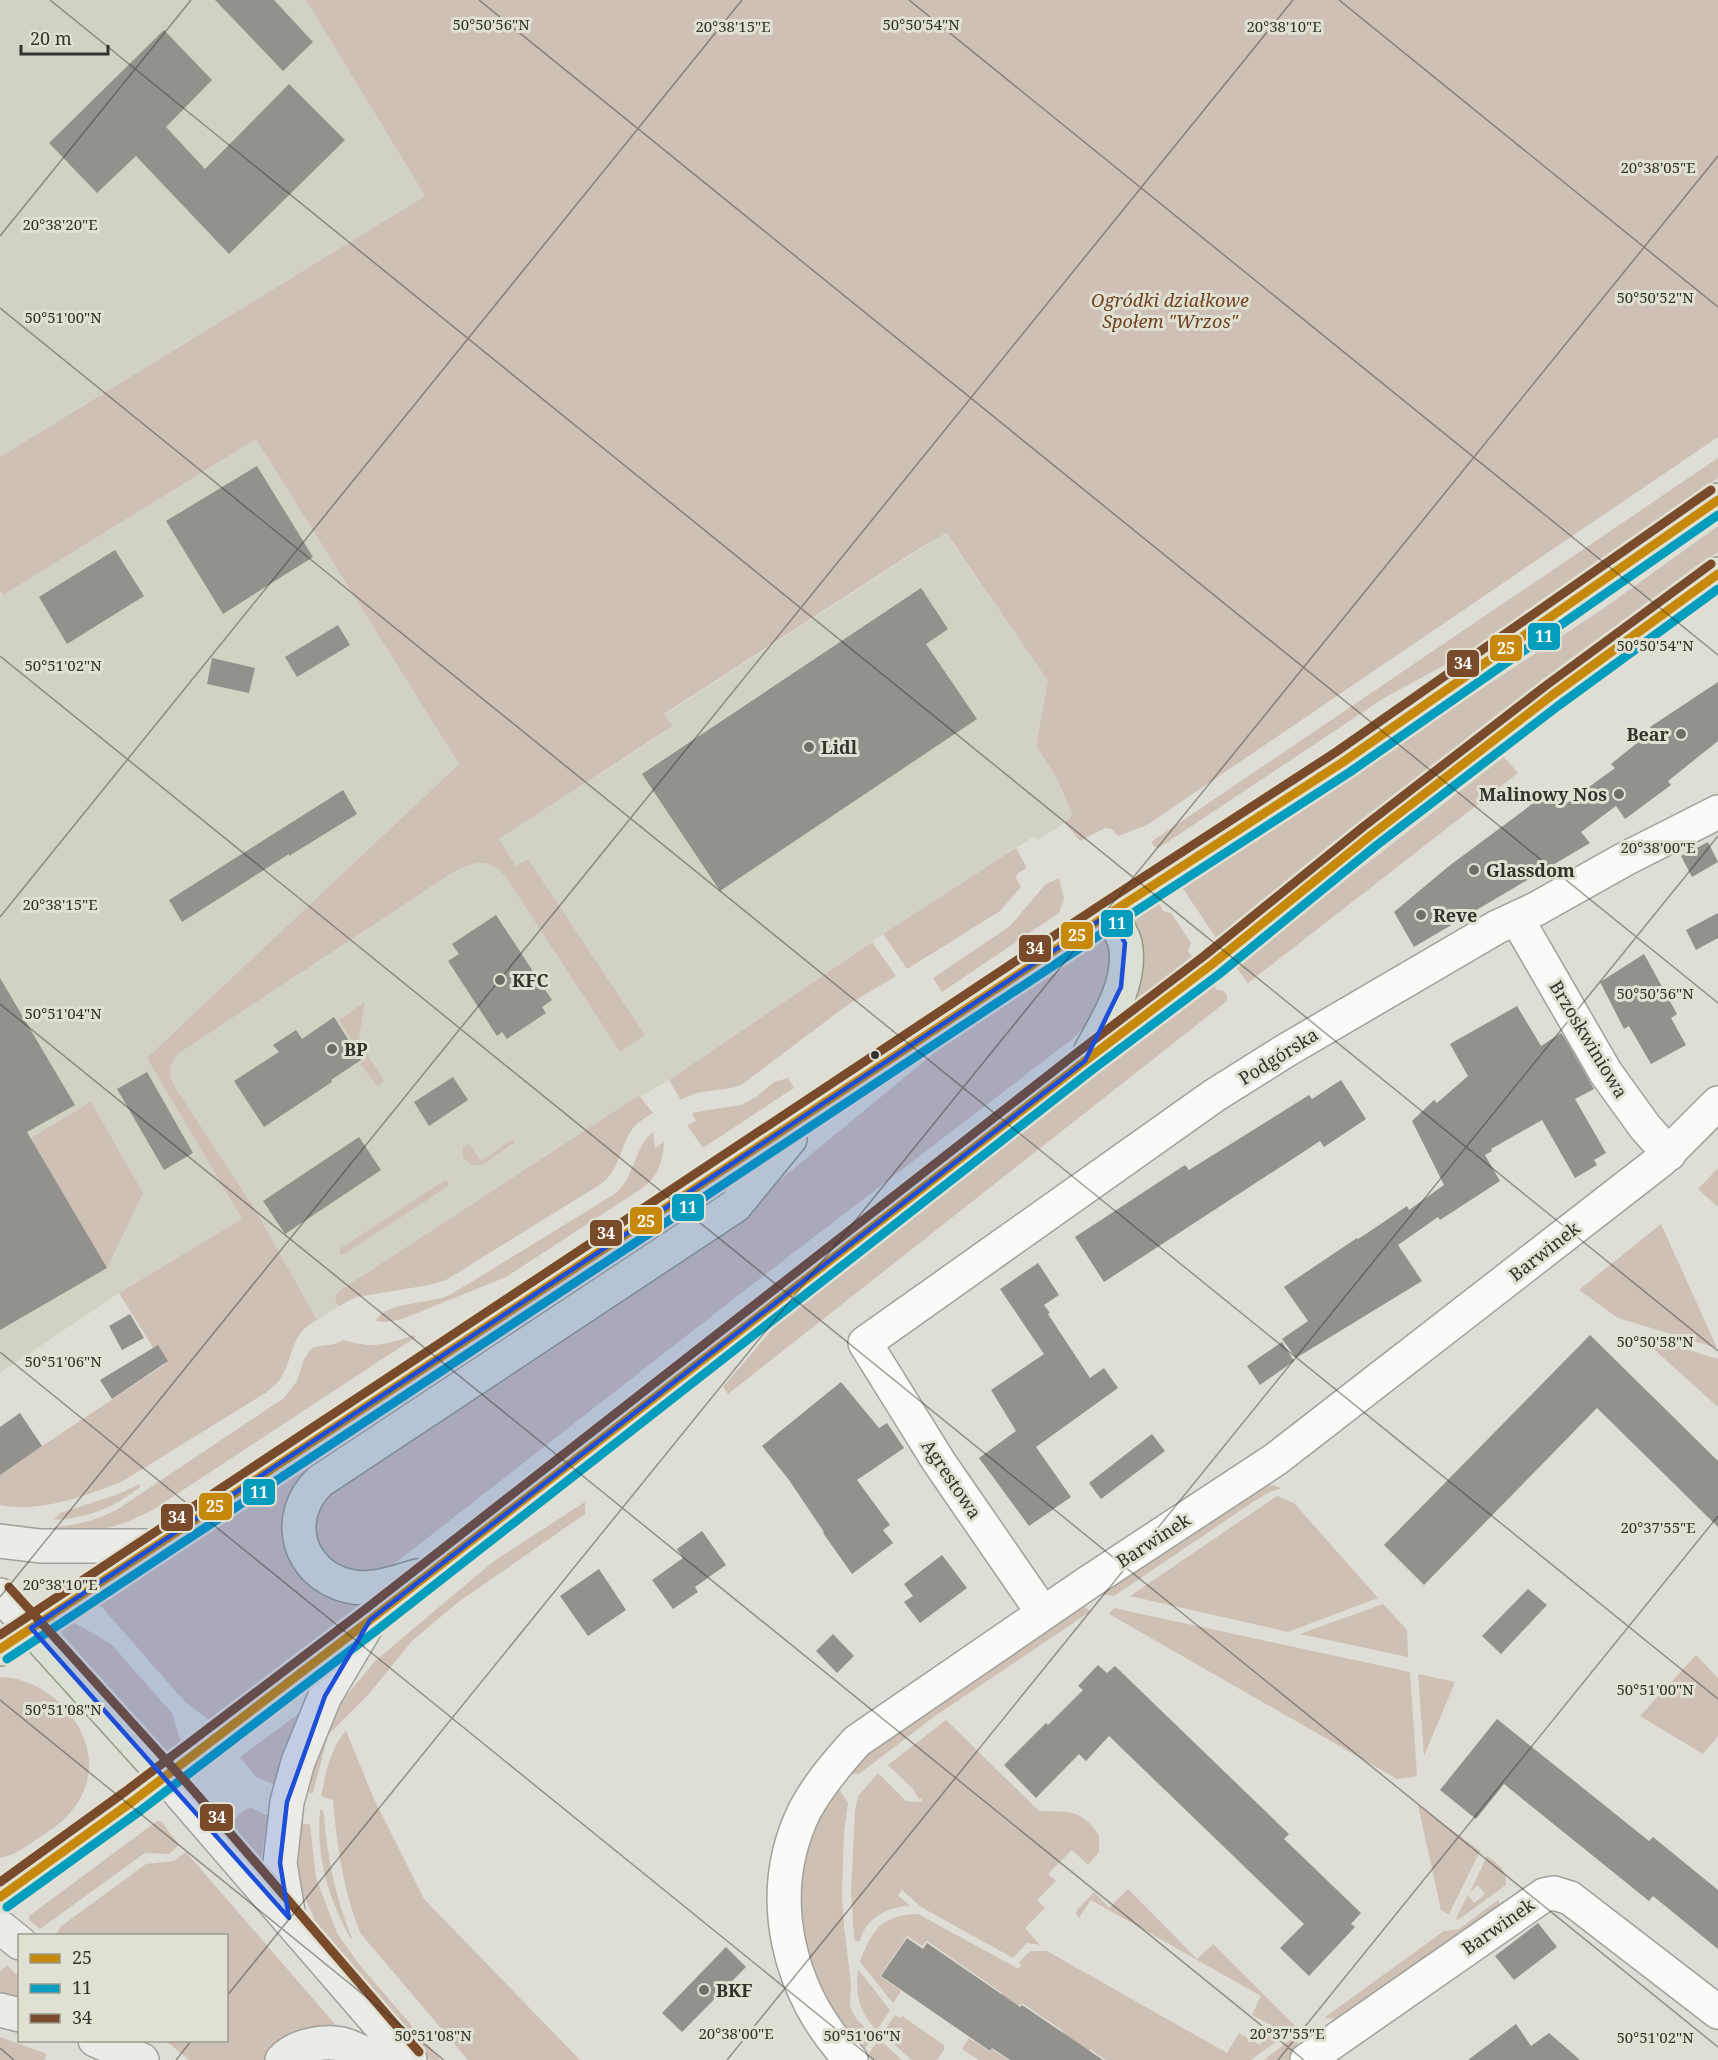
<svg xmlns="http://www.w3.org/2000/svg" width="1718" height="2060" font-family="'Noto Serif',serif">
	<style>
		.built { fill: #d2d2c4 }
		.green { fill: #cec0b4 }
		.building { fill: #92918b }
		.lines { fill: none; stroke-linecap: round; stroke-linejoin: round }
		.street-casing { stroke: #a1a19b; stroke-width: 36 }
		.secondary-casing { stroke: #a1a19b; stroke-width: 36 }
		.primary-casing { stroke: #939b85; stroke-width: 36 }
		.street { stroke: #fafaf9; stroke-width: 33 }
		.secondary { stroke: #ebece7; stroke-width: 33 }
		.primary { stroke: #dbe0d5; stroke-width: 33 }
		.bus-1-casing { stroke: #e1e1d3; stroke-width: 14 }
		.bus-2-casing { stroke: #e1e1d3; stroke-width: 14 }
		.bus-3-casing { stroke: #e1e1d3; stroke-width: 14 }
		.bus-1 { stroke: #c6890b; stroke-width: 9 }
		.bus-2 { stroke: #059dbe; stroke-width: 9 }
		.bus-3 { stroke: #7a4b2a; stroke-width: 9 }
		.marked { fill: #1d4ed8; fill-opacity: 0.2; stroke: #1d4ed8; stroke-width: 4.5; stroke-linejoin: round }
		.ticks { fill: none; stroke: #33332d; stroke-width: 1.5; stroke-opacity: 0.45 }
		.poi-dot { fill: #6f6f68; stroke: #e1e1d3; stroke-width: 2 }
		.bus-dot { fill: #33332d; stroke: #e1e1d3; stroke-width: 2 }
		.labels { text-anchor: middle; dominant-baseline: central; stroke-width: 6; stroke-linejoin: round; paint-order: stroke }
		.park-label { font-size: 18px; font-style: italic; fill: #704220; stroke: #e1e1d3 }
		.poi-label { font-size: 18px; font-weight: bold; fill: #33332d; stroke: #e1e1d3; text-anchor: start }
		.street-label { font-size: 18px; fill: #33332d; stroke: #e1e1d3 }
		.ticks-label { font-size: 15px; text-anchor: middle; fill: #33332d; stroke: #e1e1d3; stroke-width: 6; stroke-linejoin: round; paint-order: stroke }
		.line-badge { stroke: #e1e1d3; stroke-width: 2 }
		.badge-label { font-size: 16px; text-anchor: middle; font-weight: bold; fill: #fff }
	</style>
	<rect width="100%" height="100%" fill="#deded6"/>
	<g class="built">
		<path d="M0,0H306L425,196L0,457Z"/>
		<path d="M256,439L459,764L151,1056L499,839L673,727L664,715L945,533L1048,681L1036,746L1056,777L1074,814L1065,823L1038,840L1035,836L1016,848L883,934L669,1080L642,1096H637L339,1291L335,1300L339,1306L317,1320L256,1211L119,1293L0,1373V596Z"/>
	</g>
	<g class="green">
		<path d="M306,0H1718V437L1147,825L1118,836L1112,829L1105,828L1080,841L1065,823L1073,814L1056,777L1036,746L1048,681L946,533L917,550L664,714L673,726L499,839L516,866L528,859L645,1035L620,1052L506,877C487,856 476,862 453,872L179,1053C170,1063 168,1072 173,1084L256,1211L317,1320C288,1335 295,1358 280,1379C277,1384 271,1388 267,1392L123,1481C86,1496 40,1513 0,1505V1474L164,1365L119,1293L242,1219L147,1058L459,764L256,439L3,595L0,592V457L425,196Z"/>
		<path d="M1718,458V478L1487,642L1384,698L1157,849L1151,842Z"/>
		<path d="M1718,526V552L1616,626L1250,910L1218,941L1182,887L1604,608Z"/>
		<path d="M1504,757L1518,773L1248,983L1235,966Z"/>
		<path d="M1016,848L1027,868L1018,873L1016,878L1021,887L1000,911L907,969L883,934Z"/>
		<path d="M1059,878L1064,898L1059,913L942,992L933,978L1010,926L1045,885Z"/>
		<path d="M1159,903L1163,911L1171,913L1191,943L1188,951L1194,959L1138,1003L1132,1004L1131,923Z"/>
		<path d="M1107,938L1111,940L1109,988L1088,1023L1075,1037L758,1280L389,1568L376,1574L347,1572L321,1553L312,1522L319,1497L741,1212L957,1034Z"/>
		<path d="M872,942L896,976L846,1006L741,1085C720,1093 702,1087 681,1100L669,1080Z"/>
		<path d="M1213,984L1217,990L1224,991L1227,995V1001L728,1394L723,1387L774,1327Z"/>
		<path d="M365,1002L359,1036L363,1048L384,1081L378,1087L360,1064L365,1060L339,1020Z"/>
		<path d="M788,1078L794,1088L703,1148L687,1125L696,1121L692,1114L696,1112L741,1105L756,1097L774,1082Z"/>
		<path d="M639,1095L653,1113C645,1118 636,1123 631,1131C620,1148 619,1171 601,1184L446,1280L430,1285L356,1297L339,1306L336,1302L335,1296L339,1291Z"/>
		<path d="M91,1102L143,1193L107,1268L31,1138Z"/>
		<path d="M653,1132L655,1148L664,1142C663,1160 659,1175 644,1187L506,1277L402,1319L386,1322L376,1321C385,1301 431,1304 450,1295L613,1195C635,1180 633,1148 653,1132Z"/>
		<path d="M513,1139L515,1142L482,1165H471L463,1157V1148L468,1143L481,1161Z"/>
		<path d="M1718,1168V1207L1698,1189Z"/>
		<path d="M445,1180L449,1182L447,1187L343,1255L339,1254L341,1248Z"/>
		<path d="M726,1189L729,1192L285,1514L365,1602L364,1606L268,1675L210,1721L185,1702L99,1604Z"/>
		<path d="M1661,1224L1717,1348L1618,1318L1579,1290Z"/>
		<path d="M1637,1334L1718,1359V1407Z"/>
		<path d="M414,1335L416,1337L154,1509C120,1528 92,1533 54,1538L55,1527C79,1525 97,1520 118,1509L284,1398L297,1381L304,1359L310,1350L314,1347L335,1344L343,1340C373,1349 385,1345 414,1335Z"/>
		<path d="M1265,1483L1282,1488L1270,1492L1256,1500L1114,1596L1095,1593Z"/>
		<path d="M139,1484L140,1487C114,1508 87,1518 54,1520L60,1513L119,1494Z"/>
		<path d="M1277,1496L1294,1503L1378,1598L1288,1632L1130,1596Z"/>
		<path d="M585,1502V1514L457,1603L412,1641L368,1695L328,1735L313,1793L302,1792L332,1713L375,1661L494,1561Z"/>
		<path d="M1079,1604L1091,1611L935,1716L859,1774H853L850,1771L873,1748Z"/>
		<path d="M1383,1604L1407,1630L1408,1657L1300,1634Z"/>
		<path d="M1114,1608L1410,1672L1417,1775L1413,1777L1397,1779L1109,1614Z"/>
		<path d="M73,1622L111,1644L172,1713L181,1742L169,1752L164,1750L62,1634L61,1630Z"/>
		<path d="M1696,1655L1718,1678V1736L1703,1754L1640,1716Z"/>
		<path d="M1418,1674L1455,1682L1424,1756Z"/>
		<path d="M0,1677C19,1677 40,1686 54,1698C91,1729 103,1776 69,1814C61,1824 50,1830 40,1837C27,1846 15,1855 0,1858Z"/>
		<path d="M301,1712L277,1786L256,1777L240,1757Z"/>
		<path d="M946,1720L1039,1811C1069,1812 1080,1808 1099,1835V1852L1088,1865L1072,1850L1048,1874L1056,1881L1037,1900L1045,1908L1025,1928L1040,1945L1027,1943L1013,1958L921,1907L902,1890L898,1895L910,1906C888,1906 865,1919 860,1941H856L854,1938L851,1892L855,1811L858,1796L878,1773L906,1801L921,1802L922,1799L918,1798L913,1789L888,1765Z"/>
		<path d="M346,1731L374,1799L424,1899L580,2060H468L361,1934C343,1891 337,1846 333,1800L321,1796C326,1772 330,1749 346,1731Z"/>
		<path d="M838,1787L848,1803L844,1832L842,1895L844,1925L851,1984L850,2007L857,2020L874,2036L863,2051L826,2000L808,1961L800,1915L801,1881L809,1841L817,1822Z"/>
		<path d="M1418,1805L1480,1851L1449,1914L1441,1910Z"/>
		<path d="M252,1808L268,1816L261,1860L229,1823L246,1809Z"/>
		<path d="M320,1810H323L324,1815C327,1857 336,1899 352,1938L351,1939C328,1899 316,1856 320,1810Z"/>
		<path d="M157,1821H161L179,1845L169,1854L145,1853L40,1929L29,1920V1916Z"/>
		<path d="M296,1823L310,1824L316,1878L337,1933L358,1963L441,2060H430L321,1933L303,1894L298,1868Z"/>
		<path d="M186,1852L340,2030L269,2060H189L166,2041L226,2040V1936H56L60,1927L146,1864L174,1861Z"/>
		<path d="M1487,1856C1499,1864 1507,1871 1506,1885L1458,1920L1456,1918L1468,1895L1474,1903L1485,1894L1478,1885L1470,1892Z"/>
		<path d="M1128,1889L1197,1959L1213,1944L1296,2027L1251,2060H1106L1090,2049L1086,2055L1060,2037L1063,2031L1022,2003L1017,2008L1000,1996L1002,1993L927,1941L922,1946L907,1936L880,1976L901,1991L893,2003L860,1962C871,1931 881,1915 918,1914L1019,1969L1021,1965L1019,1962L1030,1951H1047L1227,2053L1239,2033L1260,2045L1271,2025L1252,2015L1261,1996L1091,1900L1079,1918L1076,1914L1077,1910L1094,1892L1109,1908Z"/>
		<path d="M1498,1900L1501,1905L1337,2019L1324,2018L1444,1931L1459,1929Z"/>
		<path d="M7,1965L19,1977V2000L0,1995V1971Z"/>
		<path d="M858,1969L890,2010L877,2030C859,2014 855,1992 858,1969Z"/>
		<path d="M895,2015L900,2018L902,2016L944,2045V2050L937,2060H912L882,2034Z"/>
		<path d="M1295,2036L1298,2043L1293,2060H1264Z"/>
		<path d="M0,2037L47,2054L44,2060H0Z"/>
		<path d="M969,2038L990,2052L992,2049L1008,2060H979L962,2049Z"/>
		<path d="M879,2039L902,2060H873L868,2055Z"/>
	</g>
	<g class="building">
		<path d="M215,0H274L313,42L283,71Z"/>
		<path d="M164,30L212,80L166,127L205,169L289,84L345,140L229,254L136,156L97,193L49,143Z"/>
		<path d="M257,466L313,557L223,614L166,521Z"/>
		<path d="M115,550L144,596L67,644L39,597Z"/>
		<path d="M921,588L948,629L926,644L977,719L720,891L642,774Z"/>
		<path d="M338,625L350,645L297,677L285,657Z"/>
		<path d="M212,658L255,668L249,693L207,684Z"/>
		<path d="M1718,682V741L1668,781L1671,785L1625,819L1616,806L1581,832L1590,843L1414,947L1394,912L1449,866L1551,790L1563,806L1615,768L1611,764L1653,730L1650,727Z"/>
		<path d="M343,790L357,814L289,856V854L182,922L169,900Z"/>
		<path d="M1708,842L1718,862L1692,877L1681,856Z"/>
		<path d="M1718,913V938L1696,950L1686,930Z"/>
		<path d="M496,915L552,1000L542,1007L546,1013L507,1039L502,1032L497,1036L448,961L459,954L452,944Z"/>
		<path d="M1644,954L1677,1014L1671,1018L1686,1045L1651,1064L1629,1026L1624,1029L1600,982Z"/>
		<path d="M0,978L75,1105L27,1132L107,1268L0,1330Z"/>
		<path d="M1517,1006L1541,1046L1561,1033L1566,1040L1594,1089L1575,1099L1606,1153L1594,1160L1597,1165L1575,1178L1542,1120L1491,1149L1492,1151L1485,1155L1500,1181L1440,1220L1438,1217L1398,1245L1422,1281L1296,1358L1282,1339L1308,1321L1284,1287L1357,1238L1358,1239L1369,1232L1407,1206L1409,1210L1444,1185L1412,1121L1434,1100L1437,1103L1468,1076L1450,1044Z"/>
		<path d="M334,1017L361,1060L331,1080L332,1082L264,1127L234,1081L279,1052L273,1045L296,1030L302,1039Z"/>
		<path d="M147,1072L193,1153L164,1170L117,1089Z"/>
		<path d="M453,1077L468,1100L429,1126L414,1102Z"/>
		<path d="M1341,1080L1366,1119L1324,1147L1320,1141L1104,1282L1075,1237L1185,1165L1189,1170L1309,1095L1312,1099Z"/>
		<path d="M359,1137L381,1170L285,1234L263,1201Z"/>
		<path d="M1038,1263L1059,1295L1044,1305L1050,1313L1048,1314L1090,1378L1104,1368L1118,1388L1036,1447L1071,1497L1029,1526L979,1458L1016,1431L991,1390L1044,1354L1000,1289Z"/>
		<path d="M130,1314L144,1338L122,1350L109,1326Z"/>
		<path d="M1590,1335L1718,1461V1527L1597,1408L1424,1585L1384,1545Z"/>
		<path d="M1282,1342L1294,1361L1260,1385L1247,1366Z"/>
		<path d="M158,1345L168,1361L112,1399L100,1380Z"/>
		<path d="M841,1382L879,1428L887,1423L904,1448L857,1480L890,1525L883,1530L893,1543L852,1574L823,1533L824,1532L789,1480L762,1446Z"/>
		<path d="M20,1413L42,1446L0,1475V1427Z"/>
		<path d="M1152,1434L1165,1451L1101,1499L1089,1483Z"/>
		<path d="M702,1531L726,1565L695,1587L698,1592L673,1609L652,1580L683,1558L677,1549Z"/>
		<path d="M942,1555L967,1588L920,1623L904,1602L913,1596L904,1584Z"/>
		<path d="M599,1569L626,1610L588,1636L560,1596Z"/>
		<path d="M1528,1589L1547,1605L1501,1654L1482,1636Z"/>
		<path d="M833,1634L854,1656L837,1673L816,1651Z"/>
		<path d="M1098,1665L1107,1673L1115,1666L1289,1834L1284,1839L1361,1913L1351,1924L1355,1927L1309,1976L1280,1948L1304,1924L1109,1736L1086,1761L1079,1754L1036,1798L1004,1765L1046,1723L1048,1725L1083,1690L1078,1686Z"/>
		<path d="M1497,1719L1649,1841L1653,1837L1718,1890V1949L1653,1896L1649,1901L1504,1784L1476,1819L1440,1790Z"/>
		<path d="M1538,1923L1557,1947L1514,1980L1495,1956Z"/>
		<path d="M907,1938L923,1949L927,1943L1020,2007L1022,2005L1103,2060H1010L992,2048L990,2051L881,1976Z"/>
		<path d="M726,1947L746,1967L682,2032L662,2013Z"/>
		<path d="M1516,2024L1531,2046L1549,2033L1580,2060H1468Z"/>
	</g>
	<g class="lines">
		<g class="street-casing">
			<g id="street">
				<path d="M1517,919L1606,1073L1645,1127L1669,1154"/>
				<path d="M1043,1613L939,1462L865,1343L1215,1095L1285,1051L1497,927L1536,909L1625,859L1718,812"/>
				<path d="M851,2060C788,1994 763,1895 805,1810C819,1784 838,1762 857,1741L1086,1584L1276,1459L1660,1161L1718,1103"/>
				<path d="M1307,2060L1544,1895L1554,1893L1570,1898L1718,2012"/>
			</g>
		</g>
		<g class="secondary-casing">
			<g id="secondary">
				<path d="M0,1541L40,1546H157"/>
				<path d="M0,1595L31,1628"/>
				<path d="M165,1776L410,2060"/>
				<path d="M289,1918L280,1863L287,1802L298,1762L325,1696L370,1620"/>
				<path d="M0,1927L20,1943"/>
				<path d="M0,2010L20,2015"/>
				<path d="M95,2040L142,2060"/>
				<path d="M282,2060C297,2044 328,2039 348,2046C358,2050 368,2055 378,2060"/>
			</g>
		</g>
		<g class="primary-casing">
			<g id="primary">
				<path d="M1090,1052C1108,1020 1133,980 1125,943C1122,932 1115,923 1109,914"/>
				<path d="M417,1576C396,1582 371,1592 348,1586C298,1574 282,1517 320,1481L735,1206L790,1139"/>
				<path d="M31,1628L165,1776"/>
				<path d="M0,1649L1109,914L1343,762L1718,500"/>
				<path d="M0,1897L133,1801L370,1620L1085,1061L1211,965L1370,836L1551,696L1718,574"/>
			</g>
		</g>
		<use href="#street" class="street"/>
		<use href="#secondary" class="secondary"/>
		<use href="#primary" class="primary"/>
		<g class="bus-1-casing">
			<g id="bus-1">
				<path d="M0,1649L1109,914L1343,762L1718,500"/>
				<path d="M0,1897L133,1801L370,1620L1085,1061L1211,965L1370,836L1551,696L1718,574"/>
			</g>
		</g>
		<g class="bus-2-casing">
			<g id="bus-2">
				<path d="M7,1659L1116,924L1350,772L1718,515"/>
				<path d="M7,1907L140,1811L377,1630L1092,1070L1218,975L1377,845L1558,706L1718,589"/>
			</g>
		</g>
		<g class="bus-3-casing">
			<g id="bus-3">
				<path d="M9,1587L193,1790L419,2052"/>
				<path d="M0,1635L1102,904L1336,752L1711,490"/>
				<path d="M0,1882L126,1791L363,1611L1078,1052L1204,956L1363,827L1544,687L1711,564"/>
			</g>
		</g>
		<use href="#bus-1" class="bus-1"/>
		<use href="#bus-2" class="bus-2"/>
		<use href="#bus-3" class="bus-3"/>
	</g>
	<path class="marked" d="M1109,914L1125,943L1121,987L1085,1061L370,1620L325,1696L287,1802L280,1863L289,1918L31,1628Z"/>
	<path class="ticks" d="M50,0L1718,1351M479,0L1718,1003M909,0L1718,655M1339,0L1718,307M0,236L191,0M0,308L1718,1699M0,656L1718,2047M0,917L742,0M0,1004L1304,2060M0,1352L874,2060M0,1597L1293,0M0,1700L444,2060M226,1997L1718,156M0,2048L14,2060M176,2060L192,2040M727,2060L1718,836M1278,2060L1718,1516"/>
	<g class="poi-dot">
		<circle cx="1681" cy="734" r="6"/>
		<circle cx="809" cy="747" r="6"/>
		<circle cx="1619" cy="794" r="6"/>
		<circle cx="1474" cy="870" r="6"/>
		<circle cx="1421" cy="915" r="6"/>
		<circle cx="500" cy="980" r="6"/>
		<circle cx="332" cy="1049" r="6"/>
		<circle cx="704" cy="1990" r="6"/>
	</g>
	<circle class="bus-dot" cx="875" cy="1055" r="5"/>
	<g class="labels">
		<g class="park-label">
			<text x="1170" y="300">Ogródki działkowe<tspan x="1170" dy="21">Społem "Wrzos"</tspan></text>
		</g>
		<g class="poi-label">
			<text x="1669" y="734" text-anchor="end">Bear</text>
			<text x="821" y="747">Lidl</text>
			<text x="1607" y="794" text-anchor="end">Malinowy Nos</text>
			<text x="1486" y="870">Glassdom</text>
			<text x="1433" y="915">Reve</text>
			<text x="512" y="980">KFC</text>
			<text x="344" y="1049">BP</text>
			<text x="716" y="1990">BKF</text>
		</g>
		<g class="street-label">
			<text transform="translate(1589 1039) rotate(59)">Brzoskwiniowa</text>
			<text transform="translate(1278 1056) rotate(-32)">Podgórska</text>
			<text transform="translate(1544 1251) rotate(-38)">Barwinek</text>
			<text transform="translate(952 1479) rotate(56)">Agrestowa</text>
			<text transform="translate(1153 1540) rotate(-33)">Barwinek</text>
			<text transform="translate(1498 1926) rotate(-35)">Barwinek</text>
		</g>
	</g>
	<g class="ticks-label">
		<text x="491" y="30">50°50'56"N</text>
		<text x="921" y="30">50°50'54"N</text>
		<text x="733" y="32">20°38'15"E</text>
		<text x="1284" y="32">20°38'10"E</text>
		<text x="1658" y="173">20°38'05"E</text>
		<text x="60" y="230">20°38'20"E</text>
		<text x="1655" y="303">50°50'52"N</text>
		<text x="63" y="323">50°51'00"N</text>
		<text x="1655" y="651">50°50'54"N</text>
		<text x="63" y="671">50°51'02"N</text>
		<text x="1658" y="853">20°38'00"E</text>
		<text x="60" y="910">20°38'15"E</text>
		<text x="1655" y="999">50°50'56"N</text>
		<text x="63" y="1019">50°51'04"N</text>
		<text x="1655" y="1347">50°50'58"N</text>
		<text x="63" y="1367">50°51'06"N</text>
		<text x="1658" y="1533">20°37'55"E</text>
		<text x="60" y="1590">20°38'10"E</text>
		<text x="1655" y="1695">50°51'00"N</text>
		<text x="63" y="1715">50°51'08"N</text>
		<text x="736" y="2039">20°38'00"E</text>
		<text x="1287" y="2039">20°37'55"E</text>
		<text x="433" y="2041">50°51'08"N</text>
		<text x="862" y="2041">50°51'06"N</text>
		<text x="1655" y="2043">50°51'02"N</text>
	</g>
	<g class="line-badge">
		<rect x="1527" y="622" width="34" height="29" rx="6" fill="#059dbe"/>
		<rect x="1489" y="634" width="34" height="28" rx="6" fill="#c6890b"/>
		<rect x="1446" y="649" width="34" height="29" rx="6" fill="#7a4b2a"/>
		<rect x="1100" y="909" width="34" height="29" rx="6" fill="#059dbe"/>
		<rect x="1060" y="921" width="34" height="29" rx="6" fill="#c6890b"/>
		<rect x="1018" y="934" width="34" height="29" rx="6" fill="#7a4b2a"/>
		<rect x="671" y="1193" width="34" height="29" rx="6" fill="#059dbe"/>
		<rect x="629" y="1206" width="34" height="29" rx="6" fill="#c6890b"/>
		<rect x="589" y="1219" width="34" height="28" rx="6" fill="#7a4b2a"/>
		<rect x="242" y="1478" width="34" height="28" rx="6" fill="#059dbe"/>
		<rect x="198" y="1492" width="35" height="29" rx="6" fill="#c6890b"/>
		<rect x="160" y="1503" width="34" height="29" rx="6" fill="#7a4b2a"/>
		<rect x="199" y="1803" width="35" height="29" rx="6" fill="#7a4b2a"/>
	</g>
	<g class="badge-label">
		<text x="1544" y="642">11</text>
		<text x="1506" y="654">25</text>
		<text x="1463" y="669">34</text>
		<text x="1117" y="929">11</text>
		<text x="1077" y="941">25</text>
		<text x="1035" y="954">34</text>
		<text x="688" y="1213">11</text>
		<text x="646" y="1227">25</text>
		<text x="606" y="1239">34</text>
		<text x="259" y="1498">11</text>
		<text x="215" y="1512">25</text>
		<text x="177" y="1523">34</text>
		<text x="217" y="1823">34</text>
	</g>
	<rect x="18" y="1934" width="210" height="108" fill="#e1e1d3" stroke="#9b9b91" stroke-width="1.5"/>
	<rect x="30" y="1954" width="30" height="9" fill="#c6890b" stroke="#9b9b91" stroke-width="1.5"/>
	<text x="72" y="1964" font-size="18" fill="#33332d">25</text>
	<rect x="30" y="1984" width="30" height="9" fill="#059dbe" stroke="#9b9b91" stroke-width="1.5"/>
	<text x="72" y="1994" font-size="18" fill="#33332d">11</text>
	<rect x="30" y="2014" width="30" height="9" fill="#7a4b2a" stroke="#9b9b91" stroke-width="1.5"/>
	<text x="72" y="2024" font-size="18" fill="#33332d">34</text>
	<path d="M21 45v9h87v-9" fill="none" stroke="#33332d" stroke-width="3"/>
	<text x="30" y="45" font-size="18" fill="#33332d" stroke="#e1e1d3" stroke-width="4.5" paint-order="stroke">20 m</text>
</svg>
